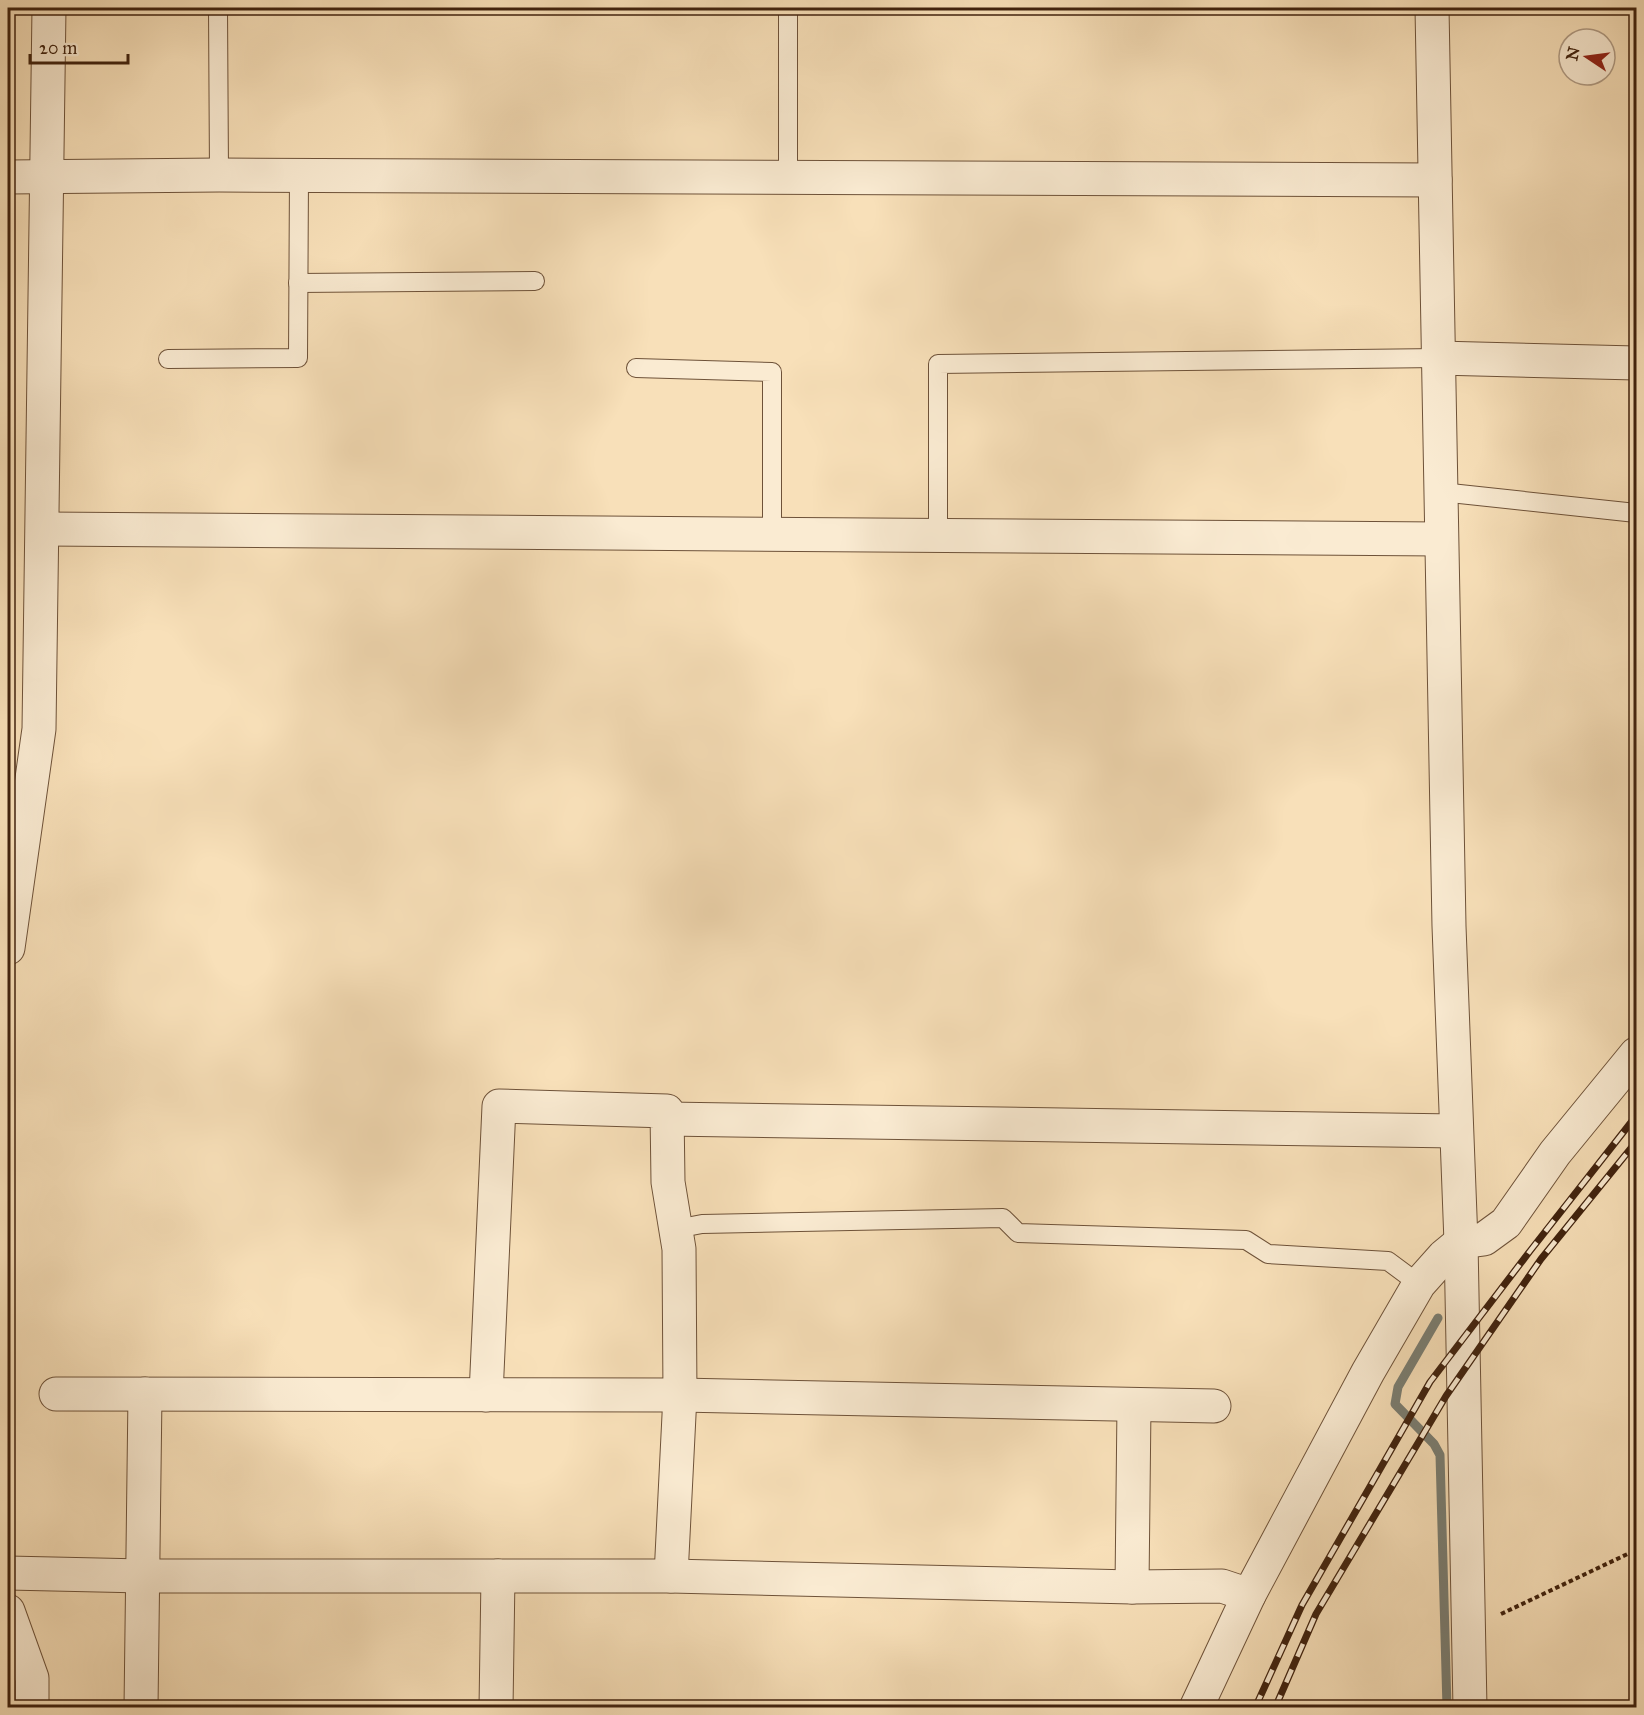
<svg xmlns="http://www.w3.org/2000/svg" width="1644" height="1715" font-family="'IM FELL Great Primer',serif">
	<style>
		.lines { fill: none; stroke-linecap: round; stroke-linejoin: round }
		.stream { stroke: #7a7e73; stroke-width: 9 }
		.lane-casing { stroke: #6e5239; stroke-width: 20 }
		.street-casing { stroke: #6e5239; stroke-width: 35 }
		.path { stroke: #40220e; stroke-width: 4; stroke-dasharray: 4.5 3; stroke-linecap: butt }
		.lane { stroke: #faebd2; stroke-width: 18 }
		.street { stroke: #faebd2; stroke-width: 33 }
		.rail-casing { stroke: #40220e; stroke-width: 7 }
		.rail { stroke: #faebd2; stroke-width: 4.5; stroke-dasharray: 14; stroke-linecap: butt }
	</style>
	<rect width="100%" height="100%" fill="#f8e0b9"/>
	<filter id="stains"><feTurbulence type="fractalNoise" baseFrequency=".00333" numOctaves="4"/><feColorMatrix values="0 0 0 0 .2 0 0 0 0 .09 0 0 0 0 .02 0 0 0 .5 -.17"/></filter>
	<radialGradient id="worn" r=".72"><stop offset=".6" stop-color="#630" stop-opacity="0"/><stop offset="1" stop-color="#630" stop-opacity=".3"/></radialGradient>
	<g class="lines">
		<path class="stream" d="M1438,1318L1398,1387L1395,1404L1434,1444L1440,1455L1447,1708"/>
		<g class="lane-casing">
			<g id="lane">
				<path d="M218,8L219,175"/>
				<path d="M788,178V8"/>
				<path d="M298,283L535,281"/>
				<path d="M168,359L298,358L299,176"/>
				<path d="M636,368L772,372V534"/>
				<path d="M1441,492L1636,513"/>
				<path d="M938,535V364L1438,358"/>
				<path d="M676,1229L702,1224L1003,1218L1018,1233L1246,1240L1268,1254L1388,1261L1419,1284"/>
			</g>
		</g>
		<g class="street-casing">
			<g id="street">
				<path d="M1432,8L1449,926L1461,1242L1470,1708"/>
				<path d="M8,177L219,175L1435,180"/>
				<path d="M1438,358L1636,363"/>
				<path d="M43,529L1441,539"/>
				<path d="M8,948L39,729L49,8"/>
				<path d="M667,1119L1456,1131"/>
				<path d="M56,1394L680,1395L1214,1406"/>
				<path d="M486,1395L499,1106L667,1111L668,1182L679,1249L680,1395L671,1576"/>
				<path d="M8,1573L143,1576H671L1132,1587L1222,1586L1249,1595"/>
				<path d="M1132,1587L1134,1405"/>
				<path d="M8,1611L32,1678V1708"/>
				<path d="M141,1708L145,1394"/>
				<path d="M496,1708L498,1576"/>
				<path d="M1196,1708L1249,1595L1368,1372L1419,1284L1444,1256L1461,1242L1484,1239L1506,1223L1555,1153L1636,1054"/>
			</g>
		</g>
		<path class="path" d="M1501,1614L1636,1550"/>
		<use href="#lane" class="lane"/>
		<use href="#street" class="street"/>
		<g class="rail-casing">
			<g id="rail">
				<path d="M1255,1708L1302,1605L1430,1382L1530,1251L1636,1116"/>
				<path d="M1275,1708L1316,1614L1446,1396L1541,1259L1636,1142"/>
			</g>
		</g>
		<use href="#rail" class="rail"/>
	</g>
	<rect width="1644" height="1715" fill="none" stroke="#f8e0b9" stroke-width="30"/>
	<rect x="9" y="9" width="1626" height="1697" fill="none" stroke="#40220e" stroke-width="3"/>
	<rect x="15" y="15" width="1614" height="1685" fill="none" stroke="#40220e" stroke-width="1.5"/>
	<g transform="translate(1587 57) rotate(283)"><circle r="28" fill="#faebd2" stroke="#b09b84" stroke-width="1.5"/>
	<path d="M0-4.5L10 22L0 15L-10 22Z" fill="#8f2418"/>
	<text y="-9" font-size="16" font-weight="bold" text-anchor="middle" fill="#40220e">N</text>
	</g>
	<path d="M30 54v9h98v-9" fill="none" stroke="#40220e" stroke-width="3"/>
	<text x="39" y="54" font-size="18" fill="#40220e" stroke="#faebd2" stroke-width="4.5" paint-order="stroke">20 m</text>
	<rect width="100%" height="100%" filter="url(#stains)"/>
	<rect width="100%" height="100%" fill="url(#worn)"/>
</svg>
